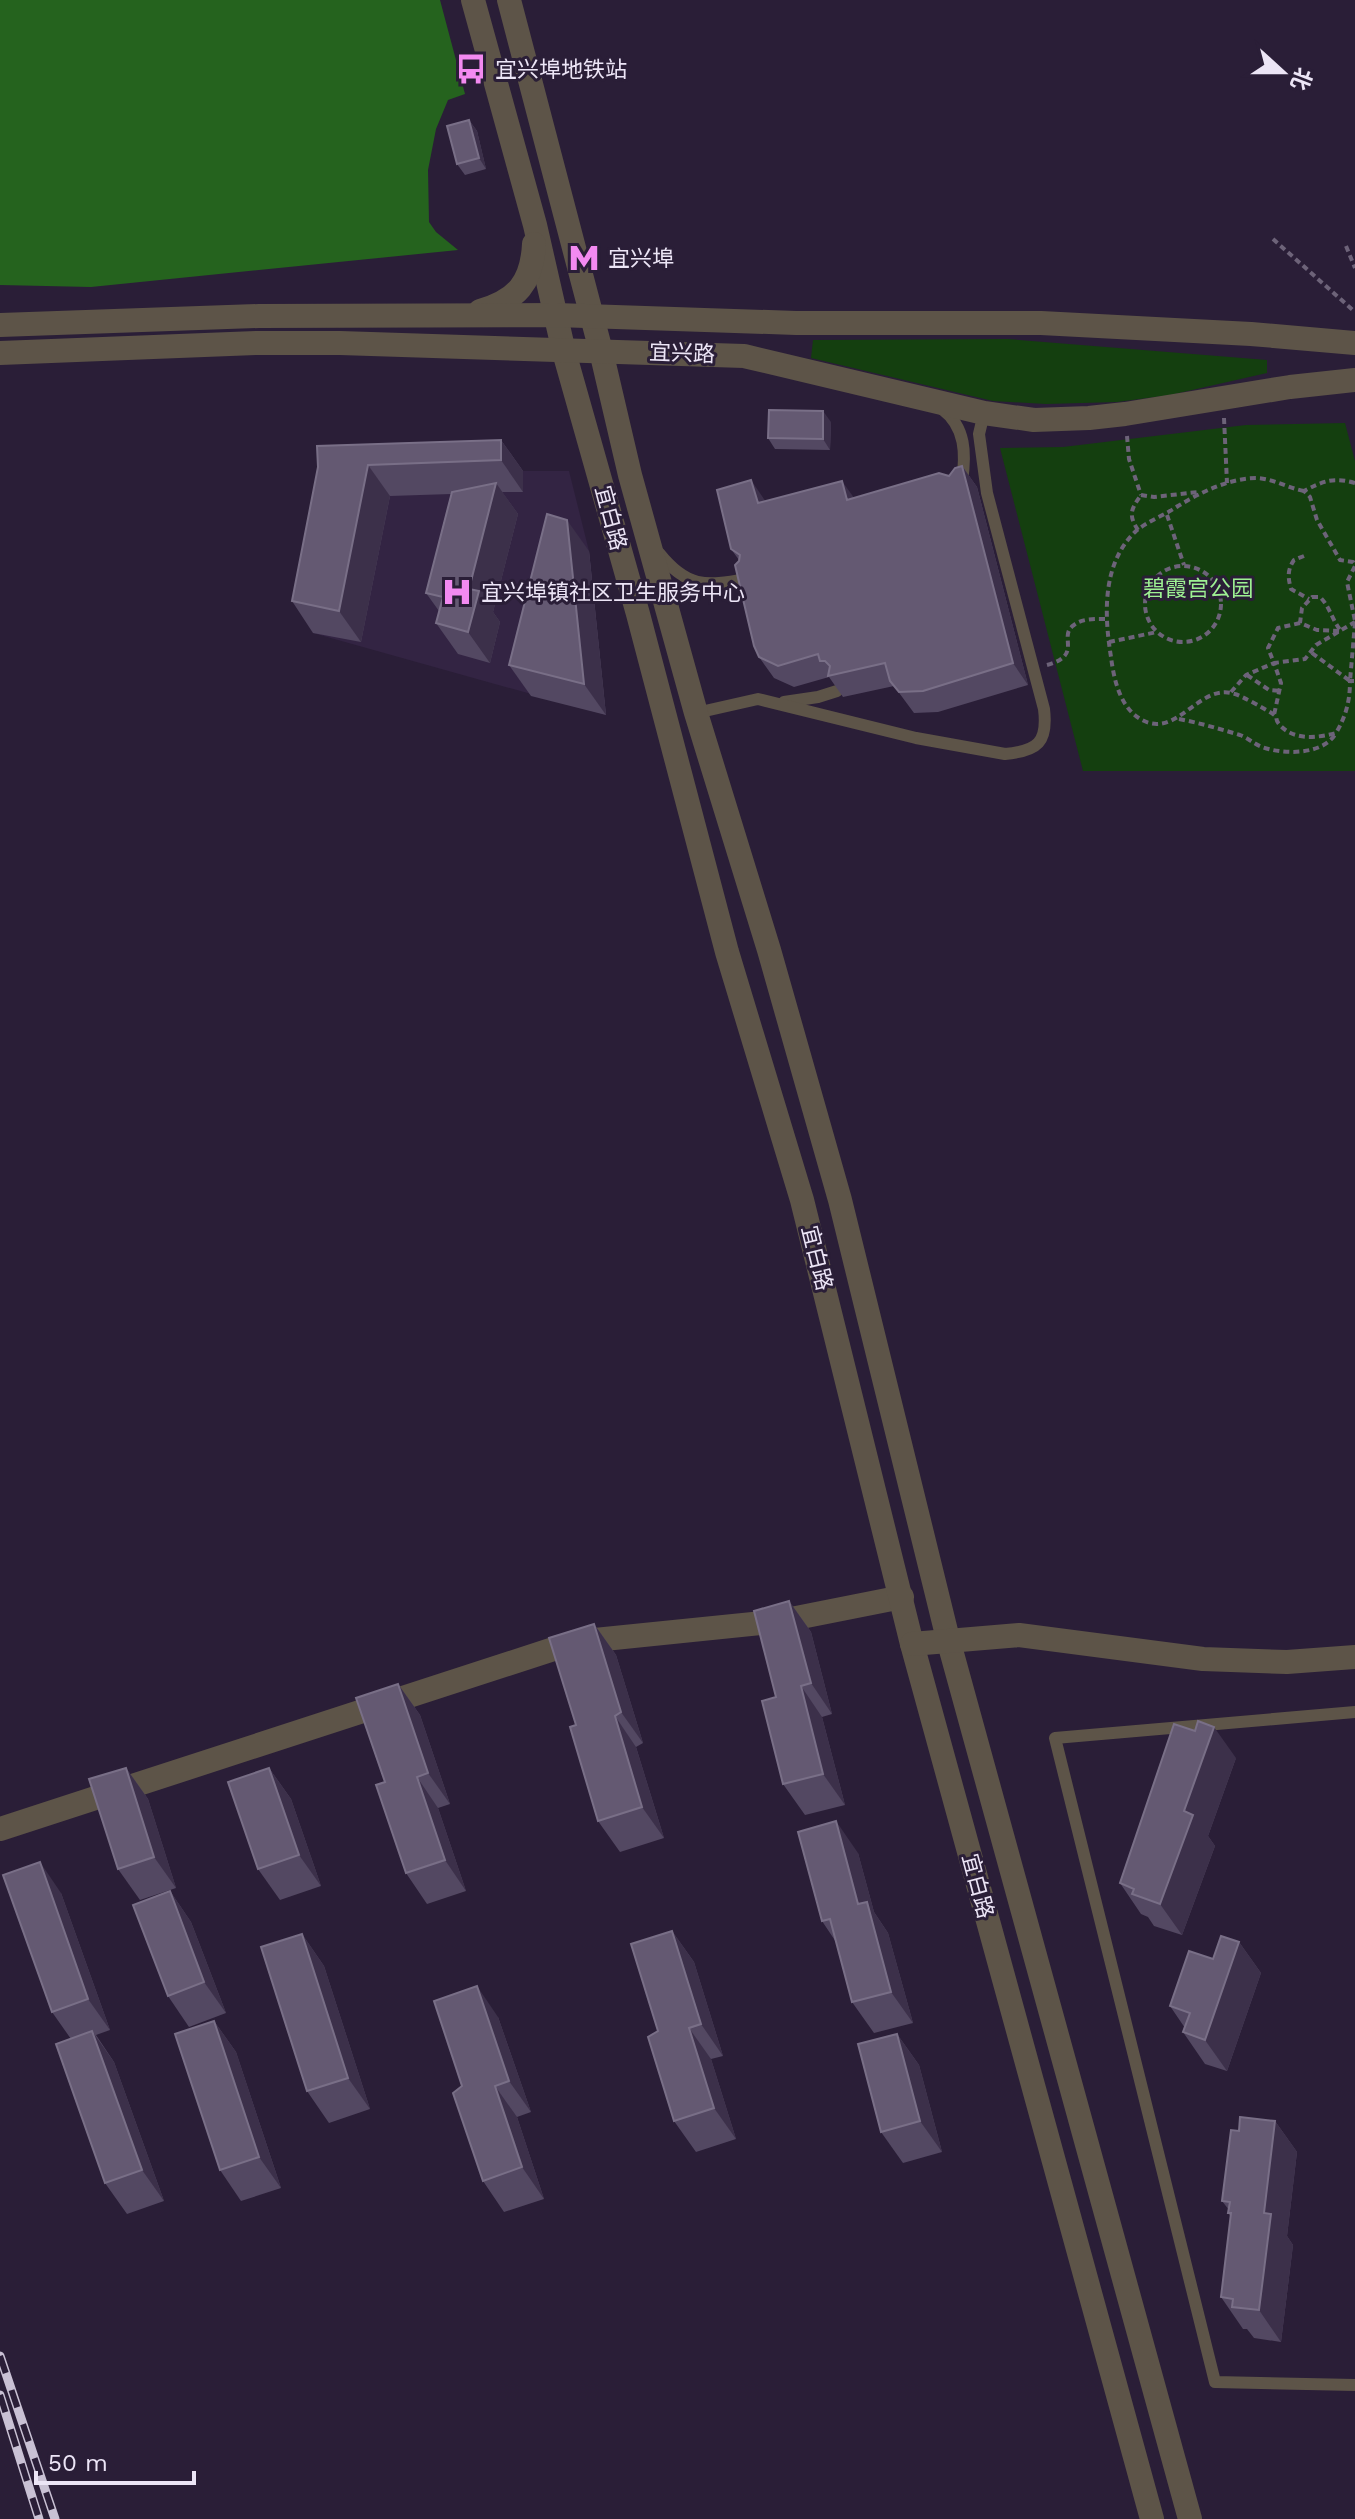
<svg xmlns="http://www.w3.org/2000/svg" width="1355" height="2519" font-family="'Work Sans','Noto Sans SC',sans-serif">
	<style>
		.built { fill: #332443 }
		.green { fill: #143f0f }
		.forest { fill: #25631e }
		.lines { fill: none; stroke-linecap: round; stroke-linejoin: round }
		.path { stroke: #6d6379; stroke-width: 4; stroke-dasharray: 6 4; stroke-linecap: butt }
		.service { stroke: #5d5448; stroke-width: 12 }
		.minor { stroke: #5d5448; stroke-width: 24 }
		.tertiary { stroke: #5d5448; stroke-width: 24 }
		.rail-casing { stroke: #c9c1d4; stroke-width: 9 }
		.rail { stroke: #2a1e37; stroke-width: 6; stroke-dasharray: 18; stroke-linecap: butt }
		.path-bridge { stroke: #6d6379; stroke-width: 4; stroke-dasharray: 6 4; stroke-linecap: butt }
		.wall { fill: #534862 }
		.shaded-wall { fill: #3c304a }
		.building { fill: #645972; stroke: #796f87; stroke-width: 2 }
		.labels { text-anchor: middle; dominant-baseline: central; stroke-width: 6; stroke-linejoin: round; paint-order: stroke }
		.poi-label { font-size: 22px; fill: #ece5f6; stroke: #2a1e37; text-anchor: start }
		.street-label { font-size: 22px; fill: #ece5f6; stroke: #2a1e37 }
		.park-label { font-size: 22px; fill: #9ef193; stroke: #2a1e37 }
	</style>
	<rect width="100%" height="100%" fill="#2a1e37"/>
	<path class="built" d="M523,471H569L589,551L606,715L313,633L340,498Z"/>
	<g class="green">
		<path d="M1008,339L1267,360V373L1170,395L1117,402L1046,404L993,401L811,358L813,340Z"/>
		<path d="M1345,423L1355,461V771H1083L1000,448L1063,447L1246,425Z"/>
	</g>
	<path class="forest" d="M0,0H440L465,94L448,100L436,129L428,170L429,222L436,232L458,250L91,287L0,285Z"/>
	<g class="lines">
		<g class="path">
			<path d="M1346,246L1355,268"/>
			<path d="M1224,418L1227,483"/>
			<path d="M1127,436L1129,459L1141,495"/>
			<path d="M1355,483C1333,477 1323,481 1304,491L1310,497L1317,520L1340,560L1353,562L1355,566L1347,582L1355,621"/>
			<path d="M1304,491C1288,488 1274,479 1257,478C1230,478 1201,492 1178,506C1165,515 1148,521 1136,531C1102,563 1104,614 1111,657C1114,680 1120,708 1142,720C1178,739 1199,682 1235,694C1240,695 1269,711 1273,714C1279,718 1274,718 1279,724C1293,741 1317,738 1336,733C1346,716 1350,701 1350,681H1355"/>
			<path d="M1141,495L1154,497L1198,492"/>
			<path d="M1167,515L1184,565"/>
			<path d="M1138,530C1128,515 1131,509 1141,495"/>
			<path d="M1304,556L1294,560C1287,570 1288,578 1291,589L1309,599"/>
			<circle cx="1183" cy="604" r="38"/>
			<path d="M1312,597H1320C1330,607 1332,620 1341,631L1317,630L1300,623L1302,608Z"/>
			<path d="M1300,623L1278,628L1268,648L1274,663L1305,659L1316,645L1355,622"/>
			<path d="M1109,642L1157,632"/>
			<path d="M1312,653L1350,681L1355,623"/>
			<path d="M1047,665C1084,655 1057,636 1074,625C1082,618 1097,619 1107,619"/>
			<path d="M1247,675L1269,690L1280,691"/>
			<path d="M1231,692L1246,675L1274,663L1281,683L1274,715"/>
			<path d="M1179,719C1200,723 1220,729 1240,735C1248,738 1254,744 1262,747C1284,755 1324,755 1336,733"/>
		</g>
		<g class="service">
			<path d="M942,409C966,427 966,454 962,482"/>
			<path d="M659,553C686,587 705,587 746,579"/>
			<path d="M784,702L818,697L837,691"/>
			<path d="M696,713L758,699L916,738L1005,754C1038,751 1048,742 1044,709L987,493L979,434L984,413"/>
			<path d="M1355,1712L1055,1738L1215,2382L1355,2385"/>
		</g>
		<path class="minor" d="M0,1829L575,1642L781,1621L902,1597"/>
		<g class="tertiary">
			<path d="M473,0L535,225L564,352L638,614L727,952L802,1200L912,1644L1152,2519"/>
			<path d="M509,0L601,351L630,475L696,713L769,950L840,1200L948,1639L1190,2519"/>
			<path d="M480,311C517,300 532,283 534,244"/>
			<path d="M0,325L259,316L556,315L796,323H1041L1251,334L1355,343"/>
			<path d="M0,353L256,343H340L744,356L984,413L1034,420L1089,418L1125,414L1290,387L1355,380"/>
			<path d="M912,1644L1019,1635L1203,1659L1287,1662L1355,1657"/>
		</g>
		<g class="rail-casing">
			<g id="rail">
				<path d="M0,2356L55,2519"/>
				<path d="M0,2395L39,2519"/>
			</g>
		</g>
		<use href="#rail" class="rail"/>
		<path class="path-bridge" d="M1273,239L1355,312"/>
	</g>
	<g class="wall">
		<path d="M469,120L477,131L486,169L465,175L457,164Z"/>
		<path d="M831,422L830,450L775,449L768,438Z"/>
		<path d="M501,440L523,471V492H502L518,514L493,612L500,622L490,663L458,654L436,623L439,611L426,593L451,494L390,496L361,642L313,633L292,601L318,467Z"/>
		<path d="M962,466L977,487L1028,685L938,712L914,713L894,686L843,697L829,677L794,687L774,678L759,657L739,560L731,549L765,501L854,498L949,476Z"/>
		<path d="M589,551L606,715L531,696L509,665Z"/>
		<path d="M789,1601L811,1632L832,1714L822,1717L845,1805L805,1815L783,1784L776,1697Z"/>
		<path d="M594,1624L616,1655L643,1743L636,1747L664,1838L620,1852L598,1821L576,1725Z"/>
		<path d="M398,1684L420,1715L450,1804L438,1808L466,1891L427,1904L406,1873L385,1782Z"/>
		<path d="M1236,1758L1208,1836L1215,1846L1182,1935L1154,1926L1148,1917L1141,1914L1120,1883Z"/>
		<path d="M126,1768L148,1799L176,1888L140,1900L118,1869Z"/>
		<path d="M269,1768L291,1799L321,1886L280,1900L258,1869Z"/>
		<path d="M858,1853L874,1912L888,1933L913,2023L874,2033L852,2002L836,1942L822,1921Z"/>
		<path d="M170,1891L191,1922L226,2013L189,2027L168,1996Z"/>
		<path d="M61,1893L110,2030L96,2035L114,2062L164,2201L127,2214L105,2183L71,2039L52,2012Z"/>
		<path d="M672,1931L694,1962L723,2056L711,2059L736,2139L696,2152L674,2121L658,2031Z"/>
		<path d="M302,1934L324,1966L370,2109L329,2123L307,2091Z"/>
		<path d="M1239,1942L1261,1973L1227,2071L1205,2064L1183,2032L1185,2028L1170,2006L1213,1959Z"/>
		<path d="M498,2017L531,2112L517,2117L544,2199L504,2212L483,2181L462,2086Z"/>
		<path d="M214,2021L236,2052L281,2188L241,2201L220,2170Z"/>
		<path d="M897,2034L919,2065L942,2152L903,2163L881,2132Z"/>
		<path d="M1275,2121L1297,2152L1287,2236L1293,2245L1281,2342L1254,2338L1247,2329H1243L1221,2297L1231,2217L1228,2213L1229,2210L1222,2201L1239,2131Z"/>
	</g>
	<g class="shaded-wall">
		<path d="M469,120L477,131L486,169L479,158Z"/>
		<path d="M823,411L831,422L830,450L823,439Z"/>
		<path d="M501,440L523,471V492L501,460Z"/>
		<path d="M368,465L390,496L361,642L339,611Z"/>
		<path d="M962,466L977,487L1028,685L1013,663Z"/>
		<path d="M751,480L766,502L758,503Z"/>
		<path d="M842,481L857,502L847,500Z"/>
		<path d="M496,483L518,514L493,612L500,622L490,663L468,632L469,589Z"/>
		<path d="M567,520L589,551L606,715L584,684Z"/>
		<path d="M789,1601L811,1632L832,1714L811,1683Z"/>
		<path d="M594,1624L616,1655L643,1743L621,1712Z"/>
		<path d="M398,1684L420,1715L450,1804L428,1773Z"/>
		<path d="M801,1686L822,1717L845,1805L823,1774Z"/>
		<path d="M615,1716L636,1747L664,1838L642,1807Z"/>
		<path d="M1214,1727L1236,1758L1208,1836L1215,1846L1182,1935L1160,1904L1184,1811Z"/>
		<path d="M126,1768L148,1799L176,1888L154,1857Z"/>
		<path d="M269,1768L291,1799L321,1886L299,1855Z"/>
		<path d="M417,1777L438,1808L466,1891L445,1860Z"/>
		<path d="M836,1821L858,1853L874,1912L888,1933L913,2023L891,1992L858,1904Z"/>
		<path d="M40,1862L61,1893L110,2030L88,1999Z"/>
		<path d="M170,1891L191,1922L226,2013L204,1982Z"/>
		<path d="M672,1931L694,1962L723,2056L701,2024Z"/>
		<path d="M302,1934L324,1966L370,2109L348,2078Z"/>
		<path d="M1239,1942L1261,1973L1227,2071L1205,2040Z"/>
		<path d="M477,1986L498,2017L531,2112L509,2081Z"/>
		<path d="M214,2021L236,2052L281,2188L259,2157Z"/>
		<path d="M689,2028L711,2059L736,2139L714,2108Z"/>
		<path d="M92,2031L114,2062L164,2201L142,2170Z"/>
		<path d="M897,2034L919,2065L942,2152L920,2121Z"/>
		<path d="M495,2086L517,2117L544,2199L522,2167Z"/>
		<path d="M1275,2121L1297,2152L1287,2236L1293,2245L1281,2342L1259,2310L1264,2213Z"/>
	</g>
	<g class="building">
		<path d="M469,120L479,158L457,164L447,126Z"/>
		<path d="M769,410L823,411V439L768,438Z"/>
		<path d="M501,440V460L368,465L339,611L292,601L318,467L317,446Z"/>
		<path d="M962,466L1013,663L923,691L899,692L890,681L885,663L828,676L830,666L825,661H820L818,654L778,666L759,657L754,646L735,565L739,561L740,555L731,549L717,490L751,480L758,503L842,481L847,500L939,473L949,476L955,468Z"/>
		<path d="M496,483L469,589L479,591L468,632L436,623L443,597L426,593L452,492Z"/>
		<path d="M547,514L567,520L584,684L509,665Z"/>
		<path d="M789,1601L811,1683L801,1686L823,1774L783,1784L762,1701L776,1697L754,1611Z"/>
		<path d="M594,1624L621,1712L615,1716L642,1807L598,1821L570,1727L576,1725L549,1638Z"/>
		<path d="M398,1684L428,1773L417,1777L445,1860L406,1873L376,1785L385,1782L356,1698Z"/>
		<path d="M1198,1721L1214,1727L1184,1811L1193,1815L1160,1904L1132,1894L1134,1889L1120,1883L1174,1724L1195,1731Z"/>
		<path d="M126,1768L154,1857L118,1869L89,1779Z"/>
		<path d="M269,1768L299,1855L258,1869L228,1782Z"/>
		<path d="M836,1821L858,1904L867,1902L891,1992L852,2002L830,1919L822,1921L798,1832Z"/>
		<path d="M40,1862L88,1999L52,2012L3,1875Z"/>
		<path d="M170,1891L204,1982L168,1996L133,1905Z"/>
		<path d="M672,1931L701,2024L689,2028L714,2108L674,2121L648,2037L658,2031L631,1944Z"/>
		<path d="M302,1934L348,2078L307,2091L261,1947Z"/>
		<path d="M1221,1936L1239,1942L1205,2040L1183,2032L1190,2013L1170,2006L1189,1951L1213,1959Z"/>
		<path d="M477,1986L509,2081L495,2086L522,2167L483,2181L453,2093L462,2086L434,2001Z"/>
		<path d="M214,2021L259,2157L220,2170L175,2034Z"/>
		<path d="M92,2031L142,2170L105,2183L56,2044Z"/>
		<path d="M897,2034L920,2121L881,2132L858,2044Z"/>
		<path d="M1240,2117L1275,2121L1264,2213L1271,2214L1259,2310L1232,2307L1233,2299L1221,2297L1231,2213H1228L1230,2202L1222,2201L1231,2130L1239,2131Z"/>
	</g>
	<defs>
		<g id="bus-bare" transform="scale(2.4)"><path d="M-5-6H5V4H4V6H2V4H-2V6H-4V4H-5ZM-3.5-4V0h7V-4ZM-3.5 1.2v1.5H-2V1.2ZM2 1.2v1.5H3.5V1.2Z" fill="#f38af1" stroke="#2a1e37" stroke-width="2.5" paint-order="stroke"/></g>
		<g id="metro-bare" transform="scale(2.4)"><path d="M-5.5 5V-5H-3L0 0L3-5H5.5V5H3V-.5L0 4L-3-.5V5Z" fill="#f38af1" stroke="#2a1e37" stroke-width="2.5" paint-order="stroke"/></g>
		<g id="hospital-bare" transform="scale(2.4)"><path d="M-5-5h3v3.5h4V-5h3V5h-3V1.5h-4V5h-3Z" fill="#f38af1" stroke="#2a1e37" stroke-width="2.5" paint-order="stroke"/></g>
	</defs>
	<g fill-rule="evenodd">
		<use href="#bus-bare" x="471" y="69"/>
		<use href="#metro-bare" x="584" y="258"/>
		<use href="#hospital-bare" x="457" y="592"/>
	</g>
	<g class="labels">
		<g class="poi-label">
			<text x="495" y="69">宜兴埠地铁站</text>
			<text x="608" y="258">宜兴埠</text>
			<text x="481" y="592">宜兴埠镇社区卫生服务中心</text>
		</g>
		<g class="street-label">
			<text transform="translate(682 353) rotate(2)">宜兴路</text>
			<text transform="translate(611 518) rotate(75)">宜白路</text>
			<text transform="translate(817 1258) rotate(76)">宜白路</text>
			<text transform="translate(978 1886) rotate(75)">宜白路</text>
		</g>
		<g class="park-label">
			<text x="1198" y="588">碧霞宫公园</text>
		</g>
	</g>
	<g transform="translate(1283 72) rotate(111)" stroke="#2a1e37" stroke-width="6" paint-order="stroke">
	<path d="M0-6L14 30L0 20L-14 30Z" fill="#ece5f6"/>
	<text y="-12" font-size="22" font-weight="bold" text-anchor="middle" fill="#ece5f6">北</text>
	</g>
	<path d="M36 2471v12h158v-12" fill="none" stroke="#ece5f6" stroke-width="4"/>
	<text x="48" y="2471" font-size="24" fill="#ece5f6" stroke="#2a1e37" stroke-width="6" paint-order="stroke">50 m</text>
</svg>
